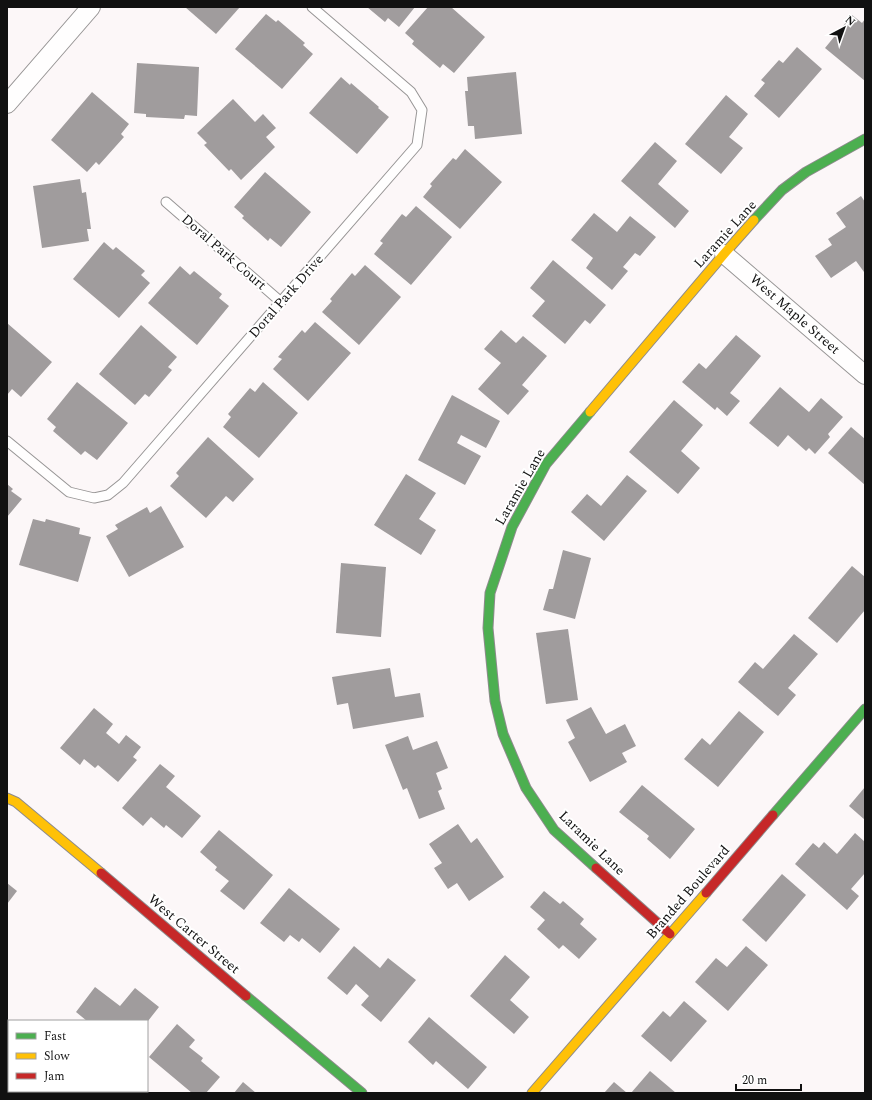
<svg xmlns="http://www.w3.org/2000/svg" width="872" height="1100" font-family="Spectral,serif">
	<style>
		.building { fill: #a09c9d }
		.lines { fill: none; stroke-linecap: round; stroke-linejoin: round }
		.lane-casing { stroke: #979595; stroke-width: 11 }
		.street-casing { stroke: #979595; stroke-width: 20 }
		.fast-casing { stroke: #8d8b8c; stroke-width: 11 }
		.slow-casing { stroke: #8d8b8c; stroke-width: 11 }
		.jam-casing { stroke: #8d8b8c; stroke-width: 11 }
		.lane { stroke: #fffefe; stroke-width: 9 }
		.street { stroke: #fffefe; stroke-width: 18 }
		.fast { stroke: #4caf50; stroke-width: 9 }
		.slow { stroke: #ffc107; stroke-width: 9 }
		.jam { stroke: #c62828; stroke-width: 9 }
		.labels { text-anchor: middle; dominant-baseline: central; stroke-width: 4; stroke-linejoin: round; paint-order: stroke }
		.street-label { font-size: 14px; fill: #111; stroke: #fff }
	</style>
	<rect width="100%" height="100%" fill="#fcf7f8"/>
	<g class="building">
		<path d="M185,7H240L216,34Z"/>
		<path d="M367,7H415L399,27L388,18L385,22Z"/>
		<path d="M428,7H451L485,37L454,73L443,64L440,68L412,44L414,41L405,33Z"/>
		<path d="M266,14L276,22L278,20L305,43L303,45L313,54L282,89L235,49Z"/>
		<path d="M852,15L862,23L865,19V81L825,48Z"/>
		<path d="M797,47L822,69L779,118L754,96L765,83L761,80L779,60L783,63Z"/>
		<path d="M137,63L199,67L197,116L185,115L184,119L146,117V114L134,113Z"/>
		<path d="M516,72L522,134L475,139L474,126H468L465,91H468L467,77Z"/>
		<path d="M341,77L350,85L351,83L379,107L378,108L389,117L357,154L309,113Z"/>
		<path d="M92,92L129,124L121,134L124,137L99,165L96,162L87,172L51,140Z"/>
		<path d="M726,95L748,114L729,137L743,148L721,174L685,144Z"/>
		<path d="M233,99L255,122L263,114L276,128L266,137L275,147L241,180L231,169L229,171L204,145L207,143L197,133Z"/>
		<path d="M655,142L677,161L658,184L689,211L675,228L621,181Z"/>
		<path d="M465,149L502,182L460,229L423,197L432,186L430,184L453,158L456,160Z"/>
		<path d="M265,172L311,212L281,247L270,238L268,241L242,218L244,216L234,207Z"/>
		<path d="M80,179L82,193L86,192L91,229H87L89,241L42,248L33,186Z"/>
		<path d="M861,196L865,202V271L864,272L856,261L831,278L815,256L832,245L828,239L846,227L836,213Z"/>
		<path d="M416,206L452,237L411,285L374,254L383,243L380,241L402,214L406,217Z"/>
		<path d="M594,213L617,232L630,216L656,237L640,256L635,253L623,267L628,271L612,290L586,268L593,258L571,240Z"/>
		<path d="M104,242L113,250L116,247L145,271L141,275L150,283L119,318L73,279Z"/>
		<path d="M553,260L606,305L590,324L585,320L565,344L532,316L545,301L530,288Z"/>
		<path d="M365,265L401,297L359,345L322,312L332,301L330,299L352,273L355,276Z"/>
		<path d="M180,266L190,275L194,271L222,294L219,298L229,306L197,345L148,303Z"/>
		<path d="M315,322L351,353L308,401L273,369L282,359L278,357L302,330L305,333Z"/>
		<path d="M7,323L52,362L21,397L12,389L7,395Z"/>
		<path d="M141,325L177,357L168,367L172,370L149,397L145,394L135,405L99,374Z"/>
		<path d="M501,330L516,343L523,336L547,356L522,385L529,391L508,415L478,389L501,363L484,349Z"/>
		<path d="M736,335L761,356L730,393L740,401L727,416L717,407L715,410L682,382L699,363L706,369Z"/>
		<path d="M77,382L128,423L97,460L85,451L81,455L53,431L56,427L47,419Z"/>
		<path d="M263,382L298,413L259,458L223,427L231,417L228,414L250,388L255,392Z"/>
		<path d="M780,387L809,412L821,398L843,417L828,434L830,437L815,454L809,448L806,451L788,435L778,447L749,423Z"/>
		<path d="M452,395L500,421L486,448L461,435L457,443L481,456L465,485L418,460Z"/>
		<path d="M674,400L703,425L681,451L700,468L678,494L629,452Z"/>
		<path d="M851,427L865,439V485L828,453Z"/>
		<path d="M208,437L254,479L233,502L226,496L206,518L170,486L179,476L176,473Z"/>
		<path d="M406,474L436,493L419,519L436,530L421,555L374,525Z"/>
		<path d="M627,475L647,491L604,541L571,512L587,494L601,506Z"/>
		<path d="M7,484L13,489L11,491L22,499L7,517Z"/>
		<path d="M161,506L184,547L129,577L106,536L118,529L115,525L147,507L150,513Z"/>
		<path d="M33,519L45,522L46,519L80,528L79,534L91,537L78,582L19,565Z"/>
		<path d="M563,550L591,558L575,619L543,610L549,589H553Z"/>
		<path d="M341,563L386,567L381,637L336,633Z"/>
		<path d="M852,566L865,577V610L837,643L808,618Z"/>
		<path d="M568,629L578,700L546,704L536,633Z"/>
		<path d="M794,634L818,654L788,688L796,695L778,716L738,682L755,662L763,669Z"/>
		<path d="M390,668L395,697L420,693L424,717L353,729L348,703L337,705L332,677Z"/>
		<path d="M591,707L606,734L625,724L636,746L622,753L627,762L590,782L568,742L575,738L566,720Z"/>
		<path d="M94,708L113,724L106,733L119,744L126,735L141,747L133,757L137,760L118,782L98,765L95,768L84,759L80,765L60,748Z"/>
		<path d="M739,711L764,732L718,787L684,759L702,738L710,745Z"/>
		<path d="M408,736L413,750L437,741L448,768L436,773L442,789L438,791L445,809L419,819L407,788L403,790L385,745Z"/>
		<path d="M160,764L175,776L166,787L201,816L182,838L166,825L164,828L151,817L143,826L122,808Z"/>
		<path d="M642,785L695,829L670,859L647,839L649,836L619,812Z"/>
		<path d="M865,787V820L849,806Z"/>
		<path d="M458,824L471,843L477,838L504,877L469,901L457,883L448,889L434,868L442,863L429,844Z"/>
		<path d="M219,830L273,875L244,910L220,891L229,881L215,870L217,867L200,852Z"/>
		<path d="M855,833L865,842V873L851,889L859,896L847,910L795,864L813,843L819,848L824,842L837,854Z"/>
		<path d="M782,874L806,895L766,942L742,920Z"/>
		<path d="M7,883L17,891L7,904Z"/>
		<path d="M289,888L340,929L320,953L302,938L299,942L290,935L284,942L260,923Z"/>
		<path d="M544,891L560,904L563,901L584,919L580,924L597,939L579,959L563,945L559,949L537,929L545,920L530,907Z"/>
		<path d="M354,946L380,968L388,958L416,980L381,1022L361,1005L369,996L356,984L347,995L327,978Z"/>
		<path d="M746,946L768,965L728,1011L695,982L716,958L727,967Z"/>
		<path d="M505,955L530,977L510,1000L529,1017L514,1034L470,996Z"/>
		<path d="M95,987L120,1006L135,988L159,1007L148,1021H87L76,1012Z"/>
		<path d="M684,1001L707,1021L671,1062L641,1036L663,1011L670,1017Z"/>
		<path d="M429,1017L487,1067L468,1089L436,1061L433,1065L408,1042Z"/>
		<path d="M177,1024L195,1040L189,1047L203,1058L201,1061L220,1077L206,1093H192L149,1057Z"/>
		<path d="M650,1071L676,1093H631Z"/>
		<path d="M243,1082L256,1093H234Z"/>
		<path d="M614,1082L627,1093H604Z"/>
	</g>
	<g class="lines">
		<g class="lane-casing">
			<g id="lane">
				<path d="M166,202L281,302"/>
				<path d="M7,441L69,492L94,498L108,495L123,483L417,145L422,110L411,92L312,7"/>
			</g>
		</g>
		<g class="street-casing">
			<g id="street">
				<path d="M7,104L91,7"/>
				<path d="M724,254L865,375"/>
			</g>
		</g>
		<g class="fast-casing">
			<g id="fast">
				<path d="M754,220L782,190L806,172L865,139"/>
				<path d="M590,412L546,464L512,527L490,593L488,628L495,701L503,734L526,788L554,830L596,868"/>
				<path d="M773,815L865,709"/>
				<path d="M246,996L362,1093"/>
			</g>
		</g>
		<g class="slow-casing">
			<g id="slow">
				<path d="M590,412L724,254L754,220"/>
				<path d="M7,798L16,802L101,873"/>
				<path d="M532,1093L706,893"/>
			</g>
		</g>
		<g class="jam-casing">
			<g id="jam">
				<path d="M596,868L670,934"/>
				<path d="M101,873L246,996"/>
				<path d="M706,893L773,815"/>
			</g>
		</g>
		<use href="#lane" class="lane"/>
		<use href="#street" class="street"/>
		<use href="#fast" class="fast"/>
		<use href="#slow" class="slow"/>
		<use href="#jam" class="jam"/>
	</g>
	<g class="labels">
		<g class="street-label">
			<text transform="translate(725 234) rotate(-48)">Laramie Lane</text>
			<text transform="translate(224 252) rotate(41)">Doral Park Court</text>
			<text transform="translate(286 296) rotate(-49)">Doral Park Drive</text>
			<text transform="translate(795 314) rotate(41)">West Maple Street</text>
			<text transform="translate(520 487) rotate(-60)">Laramie Lane</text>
			<text transform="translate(592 843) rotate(44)">Laramie Lane</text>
			<text transform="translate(688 892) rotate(-49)">Branded Boulevard</text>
			<text transform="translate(194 934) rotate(40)">West Carter Street</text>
		</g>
	</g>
	<rect width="872" height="1100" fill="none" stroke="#111111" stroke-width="16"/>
	<rect x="8" y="1020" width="140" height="72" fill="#ffffff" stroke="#a0a0a0"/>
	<rect x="16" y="1033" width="20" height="6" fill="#4caf50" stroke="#a0a0a0"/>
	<text x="44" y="1040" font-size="12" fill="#111111">Fast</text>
	<rect x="16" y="1053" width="20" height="6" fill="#ffc107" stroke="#a0a0a0"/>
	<text x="44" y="1060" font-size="12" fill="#111111">Slow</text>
	<rect x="16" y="1073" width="20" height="6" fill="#c62828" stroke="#a0a0a0"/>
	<text x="44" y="1080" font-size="12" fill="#111111">Jam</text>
	<g transform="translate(844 28) rotate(41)" stroke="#ffffff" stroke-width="3" paint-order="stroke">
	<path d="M0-3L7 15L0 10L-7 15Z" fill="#111111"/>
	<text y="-6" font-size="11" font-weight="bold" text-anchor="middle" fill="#111111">N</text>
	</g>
	<path d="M736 1084v6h65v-6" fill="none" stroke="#111111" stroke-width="2"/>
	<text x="742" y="1084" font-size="12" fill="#111111" stroke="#ffffff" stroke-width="3" paint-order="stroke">20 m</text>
</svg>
